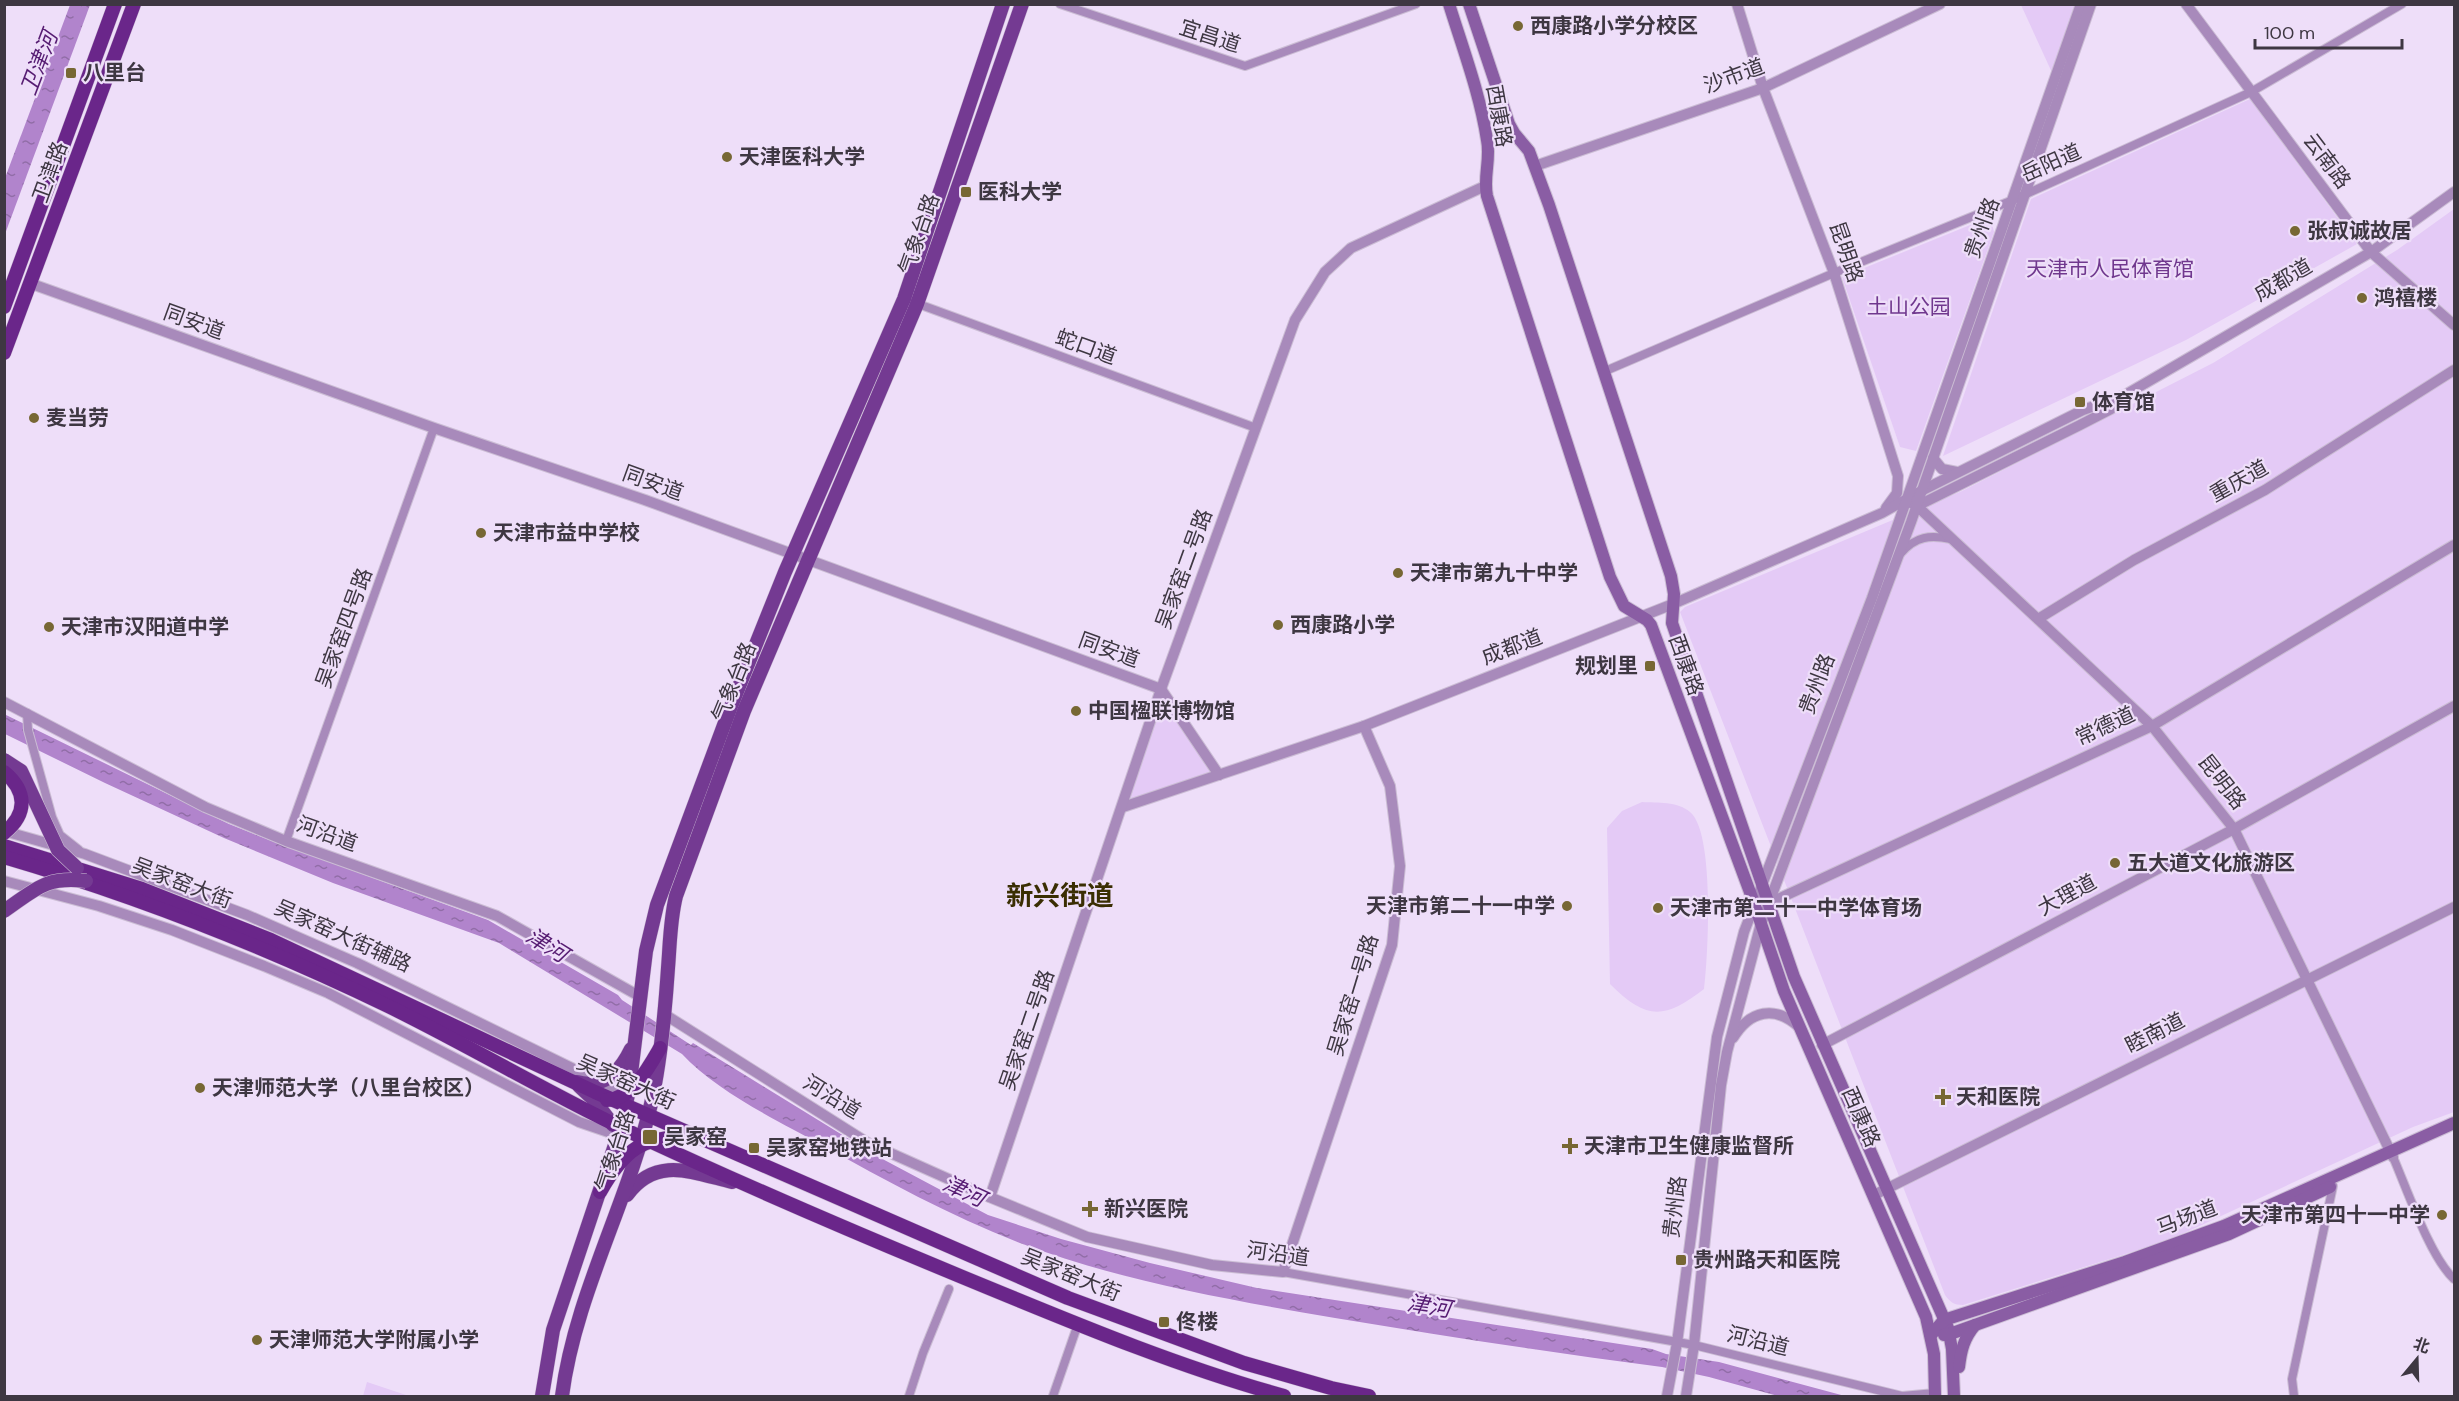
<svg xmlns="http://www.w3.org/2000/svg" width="2459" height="1401" font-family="'DM Sans','Noto Sans SC',sans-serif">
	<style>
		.park { fill: #e4caf6 }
		.water { fill: url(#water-ripples) }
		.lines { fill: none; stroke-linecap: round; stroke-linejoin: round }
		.minor-casing { stroke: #cbbdd4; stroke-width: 10 }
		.tertiary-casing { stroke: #cbbdd4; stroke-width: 12 }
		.secondary-casing { stroke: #cbbdd4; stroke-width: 14 }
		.primary-casing { stroke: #cbbdd4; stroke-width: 15 }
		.trunk-casing { stroke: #cbbdd4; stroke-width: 15 }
		.minor { stroke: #a88abb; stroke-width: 8 }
		.tertiary { stroke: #a88abb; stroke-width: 10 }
		.secondary { stroke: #8a5da4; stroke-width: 12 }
		.primary { stroke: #743a92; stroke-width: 14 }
		.trunk { stroke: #6a268a; stroke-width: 14 }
		.primary-bridge-casing { stroke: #cbbdd4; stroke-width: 15; stroke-linecap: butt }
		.trunk-bridge-casing { stroke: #cbbdd4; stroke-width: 15; stroke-linecap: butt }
		.primary-bridge { stroke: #743a92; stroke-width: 14 }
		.trunk-bridge { stroke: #6a268a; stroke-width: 14 }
		.poi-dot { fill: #776734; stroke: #eedef9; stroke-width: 2 }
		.labels { text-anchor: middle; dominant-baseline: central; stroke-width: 4.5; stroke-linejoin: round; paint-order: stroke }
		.poi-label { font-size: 21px; font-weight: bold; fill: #3e3742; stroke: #eedef9; text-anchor: start }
		.street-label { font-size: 21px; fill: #3e3742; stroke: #eedef9 }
		.park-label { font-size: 21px; fill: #70388e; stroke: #eedef9 }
		.water-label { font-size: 22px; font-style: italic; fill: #561c72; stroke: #eedef9 }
		.district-label { font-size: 27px; font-weight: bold; fill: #3a2e03; stroke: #eedef9 }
	</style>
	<defs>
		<pattern id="water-ripples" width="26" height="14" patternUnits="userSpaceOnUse" patternTransform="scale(1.5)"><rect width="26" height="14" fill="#b184cc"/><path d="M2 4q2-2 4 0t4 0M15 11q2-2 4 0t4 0" fill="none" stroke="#916da7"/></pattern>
	</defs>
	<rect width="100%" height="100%" fill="#eedef9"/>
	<g class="park">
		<path d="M2021,5H2077L2054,77Z"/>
		<path d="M2250,99L2357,244L2186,340L1943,456L2031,199Z"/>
		<path d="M2454,209V1112L2413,1127L2167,1241L1963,1305C1954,1305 1950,1302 1945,1295L1680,612L1685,607L1962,491L2213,363L2397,250Z"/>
		<path d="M1990,217L1994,232L1916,451L1900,447L1842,277Z"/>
		<path d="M1160,685L1218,771L1120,802Z"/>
		<path d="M1642,802C1658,803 1677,801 1690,812C1715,832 1708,957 1704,989C1664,1020 1646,1020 1610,984L1607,828L1622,811Z"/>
		<path d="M367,1382L409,1396H363Z"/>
	</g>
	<g class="water">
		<path d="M70,5H90L5,234V178Z"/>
		<path d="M4,714L229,824L272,841L488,920L618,995L622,1000L691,1045L693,1043L875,1155L969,1205L988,1215L1061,1239L1150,1263L1257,1288L1652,1349L1666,1354L1719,1362L1845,1396H1778L1709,1377L1662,1367C1553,1353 1444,1336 1335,1318C1230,1300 1120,1281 1020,1243C951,1216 886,1181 822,1145C778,1121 716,1091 682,1054L499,943L333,883L224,838L105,783L5,734Z"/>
	</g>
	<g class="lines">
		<g class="minor-casing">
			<g id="minor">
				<path d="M1060,4L1245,66L1416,4"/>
				<path d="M913,302L1256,428"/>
				<path d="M1603,372L1834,273L2013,200L2251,92L2402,4"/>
				<path d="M1901,553C1916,536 1930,535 1951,539"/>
				<path d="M27,713L28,730L52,817L60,835L79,850"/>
				<path d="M286,841L434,428"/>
				<path d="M2393,1157C2407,1189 2430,1257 2454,1279"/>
				<path d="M1283,1272L1694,1345L1902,1396L1935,1393"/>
				<path d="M909,1396L923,1353L949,1289"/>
				<path d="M1053,1396L1078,1324"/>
				<path d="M2294,1396L2292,1379L2333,1186"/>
			</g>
		</g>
		<g class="tertiary-casing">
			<g id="tertiary">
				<path d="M1737,4L1763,88L1834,273L1898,476L1897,493L1886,508"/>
				<path d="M2186,4L2371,252L2454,325"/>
				<path d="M1535,166L1763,88L1940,4"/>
				<path d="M32,284L434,428L645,500L1161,689L1219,775"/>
				<path d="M1933,458L1942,469L1957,472"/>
				<path d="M1911,503L1917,506L2152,726L2234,829L2393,1157"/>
				<path d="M1917,506L2080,425L2111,409L2125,395"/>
				<path d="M2038,619L2134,560L2265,490L2454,370"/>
				<path d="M4,702L205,807L286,841L497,916L639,996"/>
				<path d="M1123,807L1364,726L1673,604L1882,513L1921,491L2083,410L2125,395L2371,252L2454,192"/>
				<path d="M4,831L85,854L247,915L357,963L629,1096"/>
				<path d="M4,881L99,906L172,930L264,966L328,993L579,1122L623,1137"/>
				<path d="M1767,904L2152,726L2454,545"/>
				<path d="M664,1014L868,1143L982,1194L1087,1237L1212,1265L1283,1272L1392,945L1400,866L1390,786L1364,726"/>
				<path d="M1733,1038C1750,1010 1775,1005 1799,1027"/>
				<path d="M1822,1045L2234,829L2454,706"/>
				<path d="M1874,1195L2454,907"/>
				<path d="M990,1197L1161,689L1295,320L1325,272L1351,248L1485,186"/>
				<path d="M1667,1396L1677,1343L1717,1037L1744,932L1872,598L2081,4"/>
				<path d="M1686,1396L1694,1345L1721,1085L1727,1052L1760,927L1911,522L2091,4"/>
			</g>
		</g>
		<g class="secondary-casing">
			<g id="secondary">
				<path d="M1449,4C1463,49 1480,94 1487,140C1491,159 1483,177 1487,196L1610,577L1624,606L1647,620L1651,625L1754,903L1784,991L1926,1317L1934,1354L1935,1396"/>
				<path d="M1469,4L1509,124L1514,133L1529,151L1549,205L1671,576L1674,594L1672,623L1794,977L1948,1328L1952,1349L1954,1396"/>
				<path d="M1931,1335L1944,1320L2125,1262L2224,1226L2454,1123"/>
				<path d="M1944,1335L1950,1334L2229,1234L2330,1187"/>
				<path d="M1959,1367C1961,1350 1964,1338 1975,1325"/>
			</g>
		</g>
		<g class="primary-casing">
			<g id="primary">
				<path d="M577,1082C604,1090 621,1070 631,1049"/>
				<path d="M579,1086L594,1100L613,1125"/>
				<path d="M627,1195C656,1156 691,1172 732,1182"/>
				<path d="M542,1396L553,1330L621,1127L629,1090L646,951L657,905L730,709L785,572L904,299L1003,4"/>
				<path d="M562,1396C575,1295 628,1203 651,1104C661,1060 665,1013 668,968C670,944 670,920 676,896L744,711L917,304L1022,4"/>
			</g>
		</g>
		<g class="trunk-casing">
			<g id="trunk">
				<path d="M4,307L115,4"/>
				<path d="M4,353L134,4"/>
				<path d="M4,846L142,889L271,940L595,1092L1068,1298L1244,1363L1331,1388L1369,1396"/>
				<path d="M4,857C137,896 264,946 388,1006C474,1048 556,1098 643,1138C757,1191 872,1240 989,1288C1086,1328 1183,1368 1284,1396"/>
				<path d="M607,1100C632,1099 649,1067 660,1048"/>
				<path d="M600,1192C623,1151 645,1132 694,1139"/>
			</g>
		</g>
		<use href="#minor" class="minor"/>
		<use href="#tertiary" class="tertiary"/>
		<use href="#secondary" class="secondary"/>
		<use href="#primary" class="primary"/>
		<use href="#trunk" class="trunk"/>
		<g class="primary-bridge-casing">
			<g id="primary-bridge">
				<path d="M4,760L21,771L58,850L77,868"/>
				<path d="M4,911C36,889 46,876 86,881"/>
			</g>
		</g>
		<g class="trunk-bridge-casing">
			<path id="trunk-bridge" d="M4,772C27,791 28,814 4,833"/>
		</g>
		<use href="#primary-bridge" class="primary-bridge"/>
		<use href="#trunk-bridge" class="trunk-bridge"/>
	</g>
	<g class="poi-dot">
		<circle cx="1518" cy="26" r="6"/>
		<rect x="65" y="67" width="12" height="12" rx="3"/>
		<circle cx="727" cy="157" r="6"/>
		<rect x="960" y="186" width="12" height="12" rx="3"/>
		<circle cx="2295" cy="231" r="6"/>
		<circle cx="2362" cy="298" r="6"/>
		<rect x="2074" y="396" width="12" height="12" rx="3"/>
		<circle cx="34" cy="418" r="6"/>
		<circle cx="481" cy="533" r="6"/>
		<circle cx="1398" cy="573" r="6"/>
		<circle cx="1278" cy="625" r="6"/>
		<circle cx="49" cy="627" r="6"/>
		<rect x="1644" y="660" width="12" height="12" rx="3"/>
		<circle cx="1076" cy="711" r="6"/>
		<circle cx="2115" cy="863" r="6"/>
		<circle cx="1567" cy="906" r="6"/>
		<circle cx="1658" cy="908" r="6"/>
		<circle cx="200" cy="1088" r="6"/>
		<path d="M1940 1088h6v6h6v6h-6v6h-6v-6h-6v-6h6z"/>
		<rect x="642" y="1129" width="16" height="16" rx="3"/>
		<path d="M1567 1137h6v6h6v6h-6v6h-6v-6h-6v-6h6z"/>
		<rect x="748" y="1142" width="12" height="12" rx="3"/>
		<path d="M1087 1200h6v6h6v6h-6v6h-6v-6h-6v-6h6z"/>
		<circle cx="2442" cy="1215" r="6"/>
		<rect x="1675" y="1254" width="12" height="12" rx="3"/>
		<rect x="1158" y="1316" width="12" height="12" rx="3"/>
		<circle cx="257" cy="1340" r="6"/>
	</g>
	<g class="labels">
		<g class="poi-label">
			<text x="1530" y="26">西康路小学分校区</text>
			<text x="83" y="73">八里台</text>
			<text x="739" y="157">天津医科大学</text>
			<text x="978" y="192">医科大学</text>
			<text x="2307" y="231">张叔诚故居</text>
			<text x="2374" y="298">鸿禧楼</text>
			<text x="2092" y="402">体育馆</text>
			<text x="46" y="418">麦当劳</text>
			<text x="493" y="533">天津市益中学校</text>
			<text x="1410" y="573">天津市第九十中学</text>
			<text x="1290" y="625">西康路小学</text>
			<text x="61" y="627">天津市汉阳道中学</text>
			<text x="1638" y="666" text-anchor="end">规划里</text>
			<text x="1088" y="711">中国楹联博物馆</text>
			<text x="2127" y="863">五大道文化旅游区</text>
			<text x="1555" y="906" text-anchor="end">天津市第二十一中学</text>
			<text x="1670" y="908">天津市第二十一中学体育场</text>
			<text x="212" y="1088">天津师范大学（八里台校区）</text>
			<text x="1956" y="1097">天和医院</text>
			<text x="664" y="1137">吴家窑</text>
			<text x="1584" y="1146">天津市卫生健康监督所</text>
			<text x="766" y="1148">吴家窑地铁站</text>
			<text x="1104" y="1209">新兴医院</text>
			<text x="2430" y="1215" text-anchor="end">天津市第四十一中学</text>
			<text x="1693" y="1260">贵州路天和医院</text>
			<text x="1176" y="1322">佟楼</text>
			<text x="269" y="1340">天津师范大学附属小学</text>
		</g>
		<g class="street-label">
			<text transform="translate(1210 36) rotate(18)">宜昌道</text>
			<text transform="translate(1734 76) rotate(-20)">沙市道</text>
			<text transform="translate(1499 116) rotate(80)">西康路</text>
			<text transform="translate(2327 161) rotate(53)">云南路</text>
			<text transform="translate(2051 163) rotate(-24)">岳阳道</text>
			<text transform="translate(50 172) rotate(-70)">卫津路</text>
			<text transform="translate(1982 228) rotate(-70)">贵州路</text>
			<text transform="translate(919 234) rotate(-71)">气象台路</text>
			<text transform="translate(1846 252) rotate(71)">昆明路</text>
			<text transform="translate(2283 280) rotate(-30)">成都道</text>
			<text transform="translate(194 322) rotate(20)">同安道</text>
			<text transform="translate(1086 347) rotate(20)">蛇口道</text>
			<text transform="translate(2239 481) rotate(-29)">重庆道</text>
			<text transform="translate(653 483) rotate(20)">同安道</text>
			<text transform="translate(1184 569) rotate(-70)">吴家窑二号路</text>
			<text transform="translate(344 628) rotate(-70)">吴家窑四号路</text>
			<text transform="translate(1512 647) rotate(-21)">成都道</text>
			<text transform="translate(1109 650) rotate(20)">同安道</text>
			<text transform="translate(1686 665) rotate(70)">西康路</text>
			<text transform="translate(734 682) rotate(-68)">气象台路</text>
			<text transform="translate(1817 684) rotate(-69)">贵州路</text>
			<text transform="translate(2105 726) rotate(-25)">常德道</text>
			<text transform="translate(2222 782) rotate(52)">昆明路</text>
			<text transform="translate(327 834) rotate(20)">河沿道</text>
			<text transform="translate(182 883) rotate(21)">吴家窑大街</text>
			<text transform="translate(2067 895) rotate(-28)">大理道</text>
			<text transform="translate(343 936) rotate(24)">吴家窑大街辅路</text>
			<text transform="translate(1353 995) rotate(-73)">吴家窑一号路</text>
			<text transform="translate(1027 1030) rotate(-71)">吴家窑二号路</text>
			<text transform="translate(2155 1033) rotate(-27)">睦南道</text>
			<text transform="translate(626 1082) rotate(24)">吴家窑大街</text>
			<text transform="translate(832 1097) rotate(32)">河沿道</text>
			<text transform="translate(1861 1117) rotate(66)">西康路</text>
			<text transform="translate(615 1151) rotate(-72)">气象台路</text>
			<text transform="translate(1675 1207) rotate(-83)">贵州路</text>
			<text transform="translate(2187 1218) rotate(-21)">马场道</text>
			<text transform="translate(1278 1254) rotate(8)">河沿道</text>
			<text transform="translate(1071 1275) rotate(22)">吴家窑大街</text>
			<text transform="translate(1758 1341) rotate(14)">河沿道</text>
		</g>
		<g class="park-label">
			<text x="2110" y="269">天津市人民体育馆</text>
			<text x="1909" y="307">土山公园</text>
		</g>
		<g class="water-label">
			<text transform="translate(39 63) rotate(-69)">卫津河</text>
			<text transform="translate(547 945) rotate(32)">津河</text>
			<text transform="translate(964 1191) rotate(25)">津河</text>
			<text transform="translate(1429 1306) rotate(9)">津河</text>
		</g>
		<g class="district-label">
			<text x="1060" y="895">新兴街道</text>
		</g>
	</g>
	<rect width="2459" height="1401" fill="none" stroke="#3e3742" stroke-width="12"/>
	<g transform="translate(2417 1359) rotate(19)" stroke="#eedef9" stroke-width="4.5" paint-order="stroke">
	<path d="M0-4.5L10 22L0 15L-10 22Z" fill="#3e3742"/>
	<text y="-9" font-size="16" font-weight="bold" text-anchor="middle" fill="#3e3742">北</text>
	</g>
	<path d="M2255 39v9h147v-9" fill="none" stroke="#3e3742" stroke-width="3"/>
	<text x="2264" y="39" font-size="18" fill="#3e3742" stroke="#eedef9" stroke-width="4.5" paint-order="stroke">100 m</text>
</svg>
